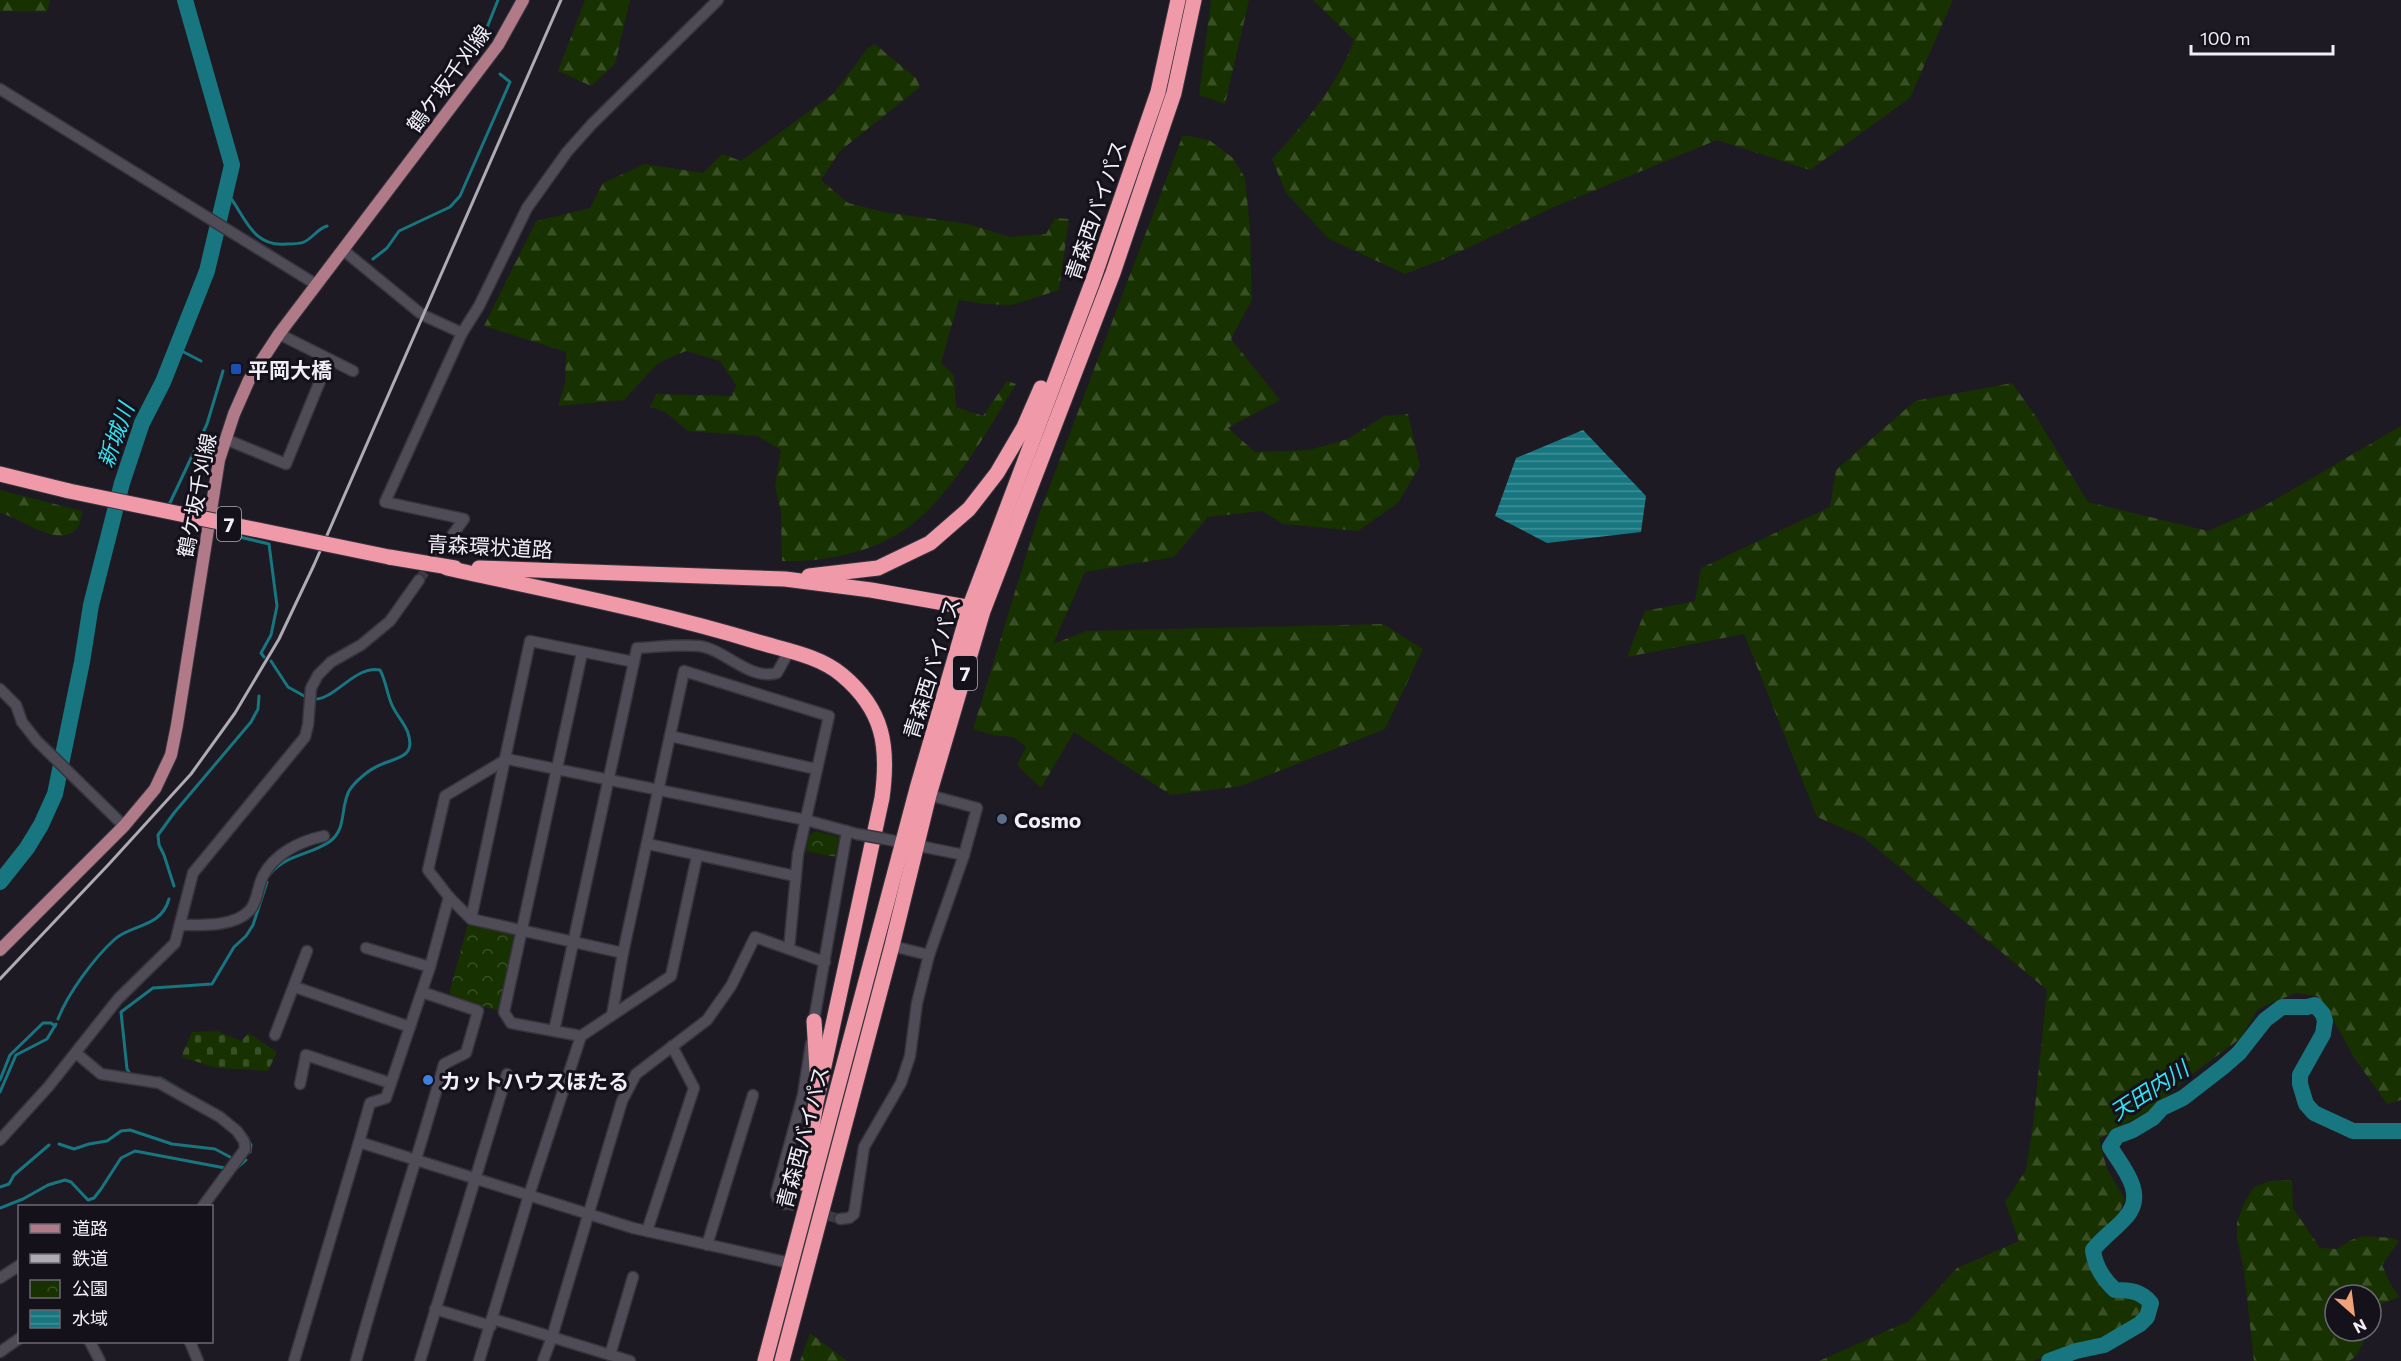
<svg xmlns="http://www.w3.org/2000/svg" width="2401" height="1361" font-family="Commissioner,'Noto Sans JP',sans-serif">
	<style>
		.forest { fill: url(#forest-firs) }
		.cemetery { fill: url(#cemetery-stones) }
		.park { fill: url(#park-crowns) }
		.water { fill: url(#water-rules) }
		.lines { fill: none; stroke-linecap: round; stroke-linejoin: round }
		.stream { stroke: #17767f; stroke-width: 3 }
		.river { stroke: #17767f; stroke-width: 16 }
		.minor-tunnel { stroke: #3d3a44; stroke-width: 10; stroke-dasharray: 10 5; stroke-linecap: butt }
		.minor-casing { stroke: #36343c; stroke-width: 13 }
		.major-casing { stroke: #36343c; stroke-width: 14 }
		.highway-casing { stroke: #36343c; stroke-width: 17 }
		.minor { stroke: #4f4c58; stroke-width: 10 }
		.major { stroke: #b07a88; stroke-width: 12 }
		.highway { stroke: #f099a8; stroke-width: 15 }
		.rail { stroke: #adabb3; stroke-width: 3 }
		.minor-bridge-casing { stroke: #36343c; stroke-width: 13; stroke-linecap: butt }
		.highway-bridge-casing { stroke: #36343c; stroke-width: 17; stroke-linecap: butt }
		.minor-bridge { stroke: #4f4c58; stroke-width: 10 }
		.highway-bridge { stroke: #f099a8; stroke-width: 15 }
		.transit-dot { fill: #1a4fb4; stroke: #14111b; stroke-width: 2 }
		.service-dot { fill: #5c6f8a; stroke: #14111b; stroke-width: 2 }
		.shop-dot { fill: #3f7fe0; stroke: #14111b; stroke-width: 2 }
		.labels { text-anchor: middle; dominant-baseline: central; stroke-width: 6; stroke-linejoin: round; paint-order: stroke }
		.shield { fill: #14111b; stroke: #aeacb4; stroke-width: 1.5 }
		.shield-label { font-size: 20px; font-weight: bold; fill: #f0eef6 }
		.street-label { font-size: 21px; fill: #f0eef6; stroke: #14111b }
		.poi-label { font-size: 21px; font-weight: bold; fill: #f0eef6; stroke: #14111b; text-anchor: start }
		.water-label { font-size: 22px; font-style: italic; fill: #34e1f1; stroke: #14111b }
	</style>
	<defs>
		<pattern id="forest-firs" width="22" height="20" patternUnits="userSpaceOnUse" patternTransform="scale(1.5)"><rect width="22" height="20" fill="#173100"/><path d="M5 1l3.5 6h-7zM16 11l3.5 6h-7z" fill="#394f26"/></pattern>
		<pattern id="cemetery-stones" width="16" height="16" patternUnits="userSpaceOnUse" patternTransform="scale(1.5)"><rect width="16" height="16" fill="#173100"/><path d="M2 7V4a2 2 0 0 1 4 0v3zM10 15v-3a2 2 0 0 1 4 0v3z" fill="#394f26"/></pattern>
		<pattern id="park-crowns" width="20" height="18" patternUnits="userSpaceOnUse" patternTransform="scale(1.5)"><rect width="20" height="18" fill="#173100"/><path d="M2 6a3 3 0 1 1 6 0M12 15a3 3 0 1 1 6 0" fill="none" stroke="#394f26"/></pattern>
		<pattern id="water-rules" width="6" height="5" patternUnits="userSpaceOnUse" patternTransform="scale(1.5)"><rect width="6" height="5" fill="#17767f"/><path d="M0 2.5h6" fill="none" stroke="#449098"/></pattern>
	</defs>
	<rect width="100%" height="100%" fill="#1d1a24"/>
	<g class="forest">
		<path d="M0,0H50L47,12L0,11Z"/>
		<path d="M585,0H630L615,64L591,86L558,71Z"/>
		<path d="M1211,0H1249L1225,104L1199,95Z"/>
		<path d="M1313,0H1953L1910,98L1810,170L1717,140L1554,207L1444,259L1405,274L1329,239L1286,193L1272,159C1304,124 1338,85 1354,40Z"/>
		<path d="M875,44L916,78L920,87L840,151L821,180L848,203L884,212L968,224L1010,237L1046,234L1055,218L1069,219L1059,290L1012,305L984,304L959,300L941,363L954,375L956,407L983,416L1007,381L1016,384C988,430 947,504 901,532C866,554 823,562 782,561L781,512L775,486L781,450L757,436L688,431L665,412L650,407L656,394L732,396L736,385L720,361L686,351L658,363L624,400L558,406L565,383L566,352L484,326L536,221L590,208L603,183L645,164L703,173L722,154L741,161L833,94L868,48Z"/>
		<path d="M1183,135L1209,140L1233,158L1245,178L1250,229L1252,300L1231,339L1280,400L1228,428L1255,452L1309,450L1348,439L1384,416L1408,414L1420,466L1398,503L1358,531L1283,524L1262,511L1208,517L1174,557L1085,572L1053,644L1086,631L1383,624L1423,649L1385,729L1241,786L1171,795L1074,732L1041,788L1017,765L1026,747L1014,737L992,735L973,729L1038,517Z"/>
		<path d="M2012,383L2037,418L2088,502L2208,531L2264,506L2401,426V1100L2387,1104L2355,1059L2335,1023L2317,996L2296,993L2258,1009L2241,1038L2194,1073L2150,1110L2099,1139L2107,1169L2125,1199C2122,1206 2119,1215 2115,1221C2094,1245 2075,1241 2099,1278C2109,1295 2120,1297 2139,1298L2144,1310L2135,1321L2120,1330L2033,1361H1819L1909,1321L1957,1268L2019,1241L2005,1202L2026,1170L2033,1125L2047,990L1863,837L1817,817L1744,634L1627,657L1645,611L1695,601L1701,568L1830,507L1836,470L1915,401Z"/>
		<path d="M0,490L82,511C82,515 81,521 79,525C63,553 20,517 0,513Z"/>
		<path d="M2292,1180L2293,1208L2320,1248L2337,1249L2351,1240L2363,1236L2392,1238L2399,1241L2382,1265L2390,1283L2399,1297L2371,1308V1295H2335V1331H2361L2364,1341L2356,1356L2349,1361H2254L2244,1271L2237,1238V1222L2245,1201L2254,1187L2269,1181Z"/>
		<path d="M810,1333L847,1361H800Z"/>
	</g>
	<path class="cemetery" d="M217,1031L241,1041L249,1033L277,1052L268,1071L217,1068L181,1057L192,1032Z"/>
	<g class="park">
		<path d="M816,831L839,837L835,857L806,851L809,835Z"/>
		<path d="M468,924L512,933L516,938L500,1011L448,997Z"/>
	</g>
	<path class="water" d="M1583,430L1646,496L1641,532L1547,543L1495,516L1516,458Z"/>
	<g class="lines">
		<g class="stream">
			<path d="M475,54L474,45L486,30L498,0"/>
			<path d="M227,193C245,215 251,247 286,244C291,244 300,244 304,242C313,238 317,229 327,226"/>
			<path d="M373,259L387,248L399,231L450,207L460,196L510,82L500,74"/>
			<path d="M176,348L201,361"/>
			<path d="M169,505L207,424L223,371"/>
			<path d="M223,533L269,544L277,606L271,635L261,653L264,657"/>
			<path d="M271,661L288,687L306,697"/>
			<path d="M270,874C285,855 310,855 329,842C347,830 340,808 349,791C355,781 370,769 380,765C397,757 416,758 408,733C405,723 396,715 392,705C387,694 386,681 380,670C355,665 335,700 314,699"/>
			<path d="M174,886L164,855L159,845L158,835L174,813L251,722L258,709L259,696"/>
			<path d="M58,1019C68,993 94,958 115,939C132,924 161,928 169,899"/>
			<path d="M131,1075L127,1069L121,1012L153,988L212,984L234,947L246,936L253,925L267,882"/>
			<path d="M156,1078H161L176,1087"/>
			<path d="M0,1080L10,1055L43,1023H51L55,1026"/>
			<path d="M0,1092L16,1055L47,1039L56,1024"/>
			<path d="M248,1140L251,1145L250,1152"/>
			<path d="M59,1144L74,1149L89,1144L107,1141L121,1131L130,1130L172,1144L215,1149L230,1157"/>
			<path d="M237,1168L246,1160"/>
			<path d="M0,1187L9,1184L14,1175L49,1145"/>
			<path d="M0,1208L23,1199L48,1185L65,1180L71,1182L88,1200L94,1198L101,1189L121,1158L135,1151L225,1168"/>
		</g>
		<g class="river">
			<path d="M0,882L27,848L41,825L55,794L82,662L91,605L122,483L142,423L163,382L207,271L232,165L185,0"/>
			<path d="M2049,1361L2076,1351L2104,1345L2140,1324L2147,1317L2151,1303C2141,1291 2130,1290 2115,1290C2103,1279 2095,1267 2093,1250C2103,1237 2116,1229 2126,1217C2147,1194 2123,1168 2110,1147L2117,1136L2133,1130L2153,1118L2162,1108L2183,1098L2223,1067L2239,1053L2265,1020L2282,1007H2307L2315,1005L2323,1014L2325,1021L2323,1034L2300,1075V1084L2306,1104L2314,1113L2353,1131H2401"/>
		</g>
		<g class="minor-tunnel">
			<path d="M419,580L451,537"/>
			<path d="M785,1204L840,1219"/>
		</g>
		<g class="minor-casing">
			<g id="minor">
				<path d="M0,89L317,285"/>
				<path d="M343,250L420,313"/>
				<path d="M427,317L462,333"/>
				<path d="M279,334L353,371"/>
				<path d="M225,439L286,464L329,359"/>
				<path d="M451,537L464,519L385,502L462,333L479,306L527,208L567,152L592,124L718,0"/>
				<path d="M0,689L16,705L22,722L37,741L124,826"/>
				<path d="M670,736L816,769"/>
				<path d="M885,839L964,855"/>
				<path d="M648,844L795,876"/>
				<path d="M471,919L530,641L634,662"/>
				<path d="M181,925C201,925 234,927 249,911C258,902 257,887 263,876C274,854 300,841 324,836"/>
				<path d="M892,946L929,955"/>
				<path d="M366,948L430,967"/>
				<path d="M623,953L471,919L449,897L428,870L445,796L507,759L806,820L857,834"/>
				<path d="M295,987L410,1027"/>
				<path d="M612,1015L623,953L684,671L829,716L798,854L789,949"/>
				<path d="M813,1026L847,831"/>
				<path d="M554,1031L637,648C657,647 679,644 699,646C725,649 749,681 777,673L789,651"/>
				<path d="M275,1035L307,951"/>
				<path d="M581,1036L511,1023L504,1012L582,653"/>
				<path d="M76,1053L101,1074L159,1083L220,1117L237,1131L244,1141L245,1149L203,1206"/>
				<path d="M300,1084L306,1055L390,1083"/>
				<path d="M0,1140L49,1086L118,999L175,943L193,873L305,737L308,725L311,688L318,675L331,662L361,645L390,621L419,580"/>
				<path d="M359,1142L370,1103L386,1098L430,967L449,897"/>
				<path d="M785,1204L778,1200L776,1194L803,1095L811,1044"/>
				<path d="M840,1219L849,1218L854,1214L864,1147L901,1083L910,1056L917,1003L929,955L964,855L977,808L929,795"/>
				<path d="M647,1231L694,1088L672,1046"/>
				<path d="M707,1245L753,1095"/>
				<path d="M0,1278L20,1265"/>
				<path d="M435,1309L491,1326"/>
				<path d="M493,1319L630,1361"/>
				<path d="M90,1342L100,1361"/>
				<path d="M190,1342L198,1361"/>
				<path d="M0,1352L20,1338"/>
				<path d="M610,1355L633,1277"/>
				<path d="M294,1361L359,1142L633,1228L790,1263"/>
				<path d="M356,1361C383,1261 416,1164 444,1064L466,1053L478,1011L422,992"/>
				<path d="M420,1361L507,1074"/>
				<path d="M479,1361L529,1195L581,1036L671,976L697,856"/>
				<path d="M543,1361L552,1337L622,1101L636,1074L707,1020L731,986L755,937L825,962"/>
			</g>
		</g>
		<g class="major-casing">
			<path id="major" d="M0,950L124,826L155,789L171,755L177,725L219,460L234,414L249,380L279,334L498,45L523,0"/>
		</g>
		<g class="highway-casing">
			<g id="highway">
				<path d="M0,474L69,491"/>
				<path d="M389,557L455,568"/>
				<path d="M447,568C551,591 656,611 758,642C785,650 820,656 842,675C884,710 889,747 882,798L816,1103L803,1183"/>
				<path d="M479,568L785,579L871,590L978,609"/>
				<path d="M809,576L878,568L930,543L969,509L997,473L1024,427L1041,388"/>
				<path d="M814,1021L817,1070"/>
				<path d="M765,1361L918,785L970,606L1092,283L1158,92L1178,0"/>
				<path d="M782,1361L892,946L929,795L983,611L1113,273L1174,93L1194,0"/>
			</g>
		</g>
		<use href="#minor" class="minor"/>
		<use href="#major" class="major"/>
		<use href="#highway" class="highway"/>
		<path class="rail" d="M0,979L109,864L191,774L235,713L279,639L314,565L561,0"/>
		<g class="minor-bridge-casing">
			<path id="minor-bridge" d="M857,834L885,839"/>
		</g>
		<g class="highway-bridge-casing">
			<path id="highway-bridge" d="M69,491L389,557"/>
		</g>
		<use href="#minor-bridge" class="minor-bridge"/>
		<use href="#highway-bridge" class="highway-bridge"/>
	</g>
	<rect class="transit-dot" x="230" y="363" width="12" height="12" rx="3"/>
	<circle class="service-dot" cx="1002" cy="819" r="6"/>
	<circle class="shop-dot" cx="428" cy="1080" r="6"/>
	<g class="labels">
		<g class="shield">
			<rect x="217" y="507" width="24" height="34" rx="4.5"/>
			<rect x="953" y="656" width="24" height="34" rx="4.5"/>
		</g>
		<g class="shield-label">
			<text x="229" y="524">7</text>
			<text x="965" y="673">7</text>
		</g>
		<g class="street-label">
			<text transform="translate(448 78) rotate(-54)">鶴ケ坂千刈線</text>
			<text transform="translate(1095 210) rotate(-71)">青森西バイパス</text>
			<text transform="translate(196 495) rotate(-79)">鶴ケ坂千刈線</text>
			<text transform="translate(490 546) rotate(3)">青森環状道路</text>
			<text transform="translate(931 668) rotate(-73)">青森西バイパス</text>
			<text transform="translate(802 1137) rotate(-75)">青森西バイパス</text>
		</g>
		<g class="poi-label">
			<text x="248" y="369">平岡大橋</text>
			<text x="1014" y="819">Cosmo</text>
			<text x="440" y="1080">カットハウスほたる</text>
		</g>
		<g class="water-label">
			<text transform="translate(115 435) rotate(-70)">新城川</text>
			<text transform="translate(2149 1090) rotate(-33)">天田内川</text>
		</g>
	</g>
	<rect x="18" y="1205" width="195" height="138" fill="#14111b" stroke="#6c6973" stroke-width="1.5"/>
	<rect x="30" y="1224" width="30" height="9" fill="#b07a88" stroke="#6c6973" stroke-width="1.5"/>
	<text x="72" y="1235" font-size="18" fill="#f0eef6">道路</text>
	<rect x="30" y="1254" width="30" height="9" fill="#adabb3" stroke="#6c6973" stroke-width="1.5"/>
	<text x="72" y="1265" font-size="18" fill="#f0eef6">鉄道</text>
	<rect x="30" y="1280" width="30" height="18" fill="url(#park-crowns)" stroke="#6c6973" stroke-width="1.5"/>
	<text x="72" y="1295" font-size="18" fill="#f0eef6">公園</text>
	<rect x="30" y="1310" width="30" height="18" fill="url(#water-rules)" stroke="#6c6973" stroke-width="1.5"/>
	<text x="72" y="1325" font-size="18" fill="#f0eef6">水域</text>
	<g transform="translate(2353 1313) rotate(152)"><circle r="28" fill="#14111b" stroke="#6c6973" stroke-width="1.5"/>
	<path d="M0-4.5L10 22L0 15L-10 22Z" fill="#f0a378"/>
	<text y="-9" font-size="16" font-weight="bold" text-anchor="middle" fill="#f0eef6">N</text>
	</g>
	<path d="M2191 45v9h142v-9" fill="none" stroke="#f0eef6" stroke-width="3"/>
	<text x="2200" y="45" font-size="18" fill="#f0eef6" stroke="#14111b" stroke-width="4.5" paint-order="stroke">100 m</text>
</svg>
